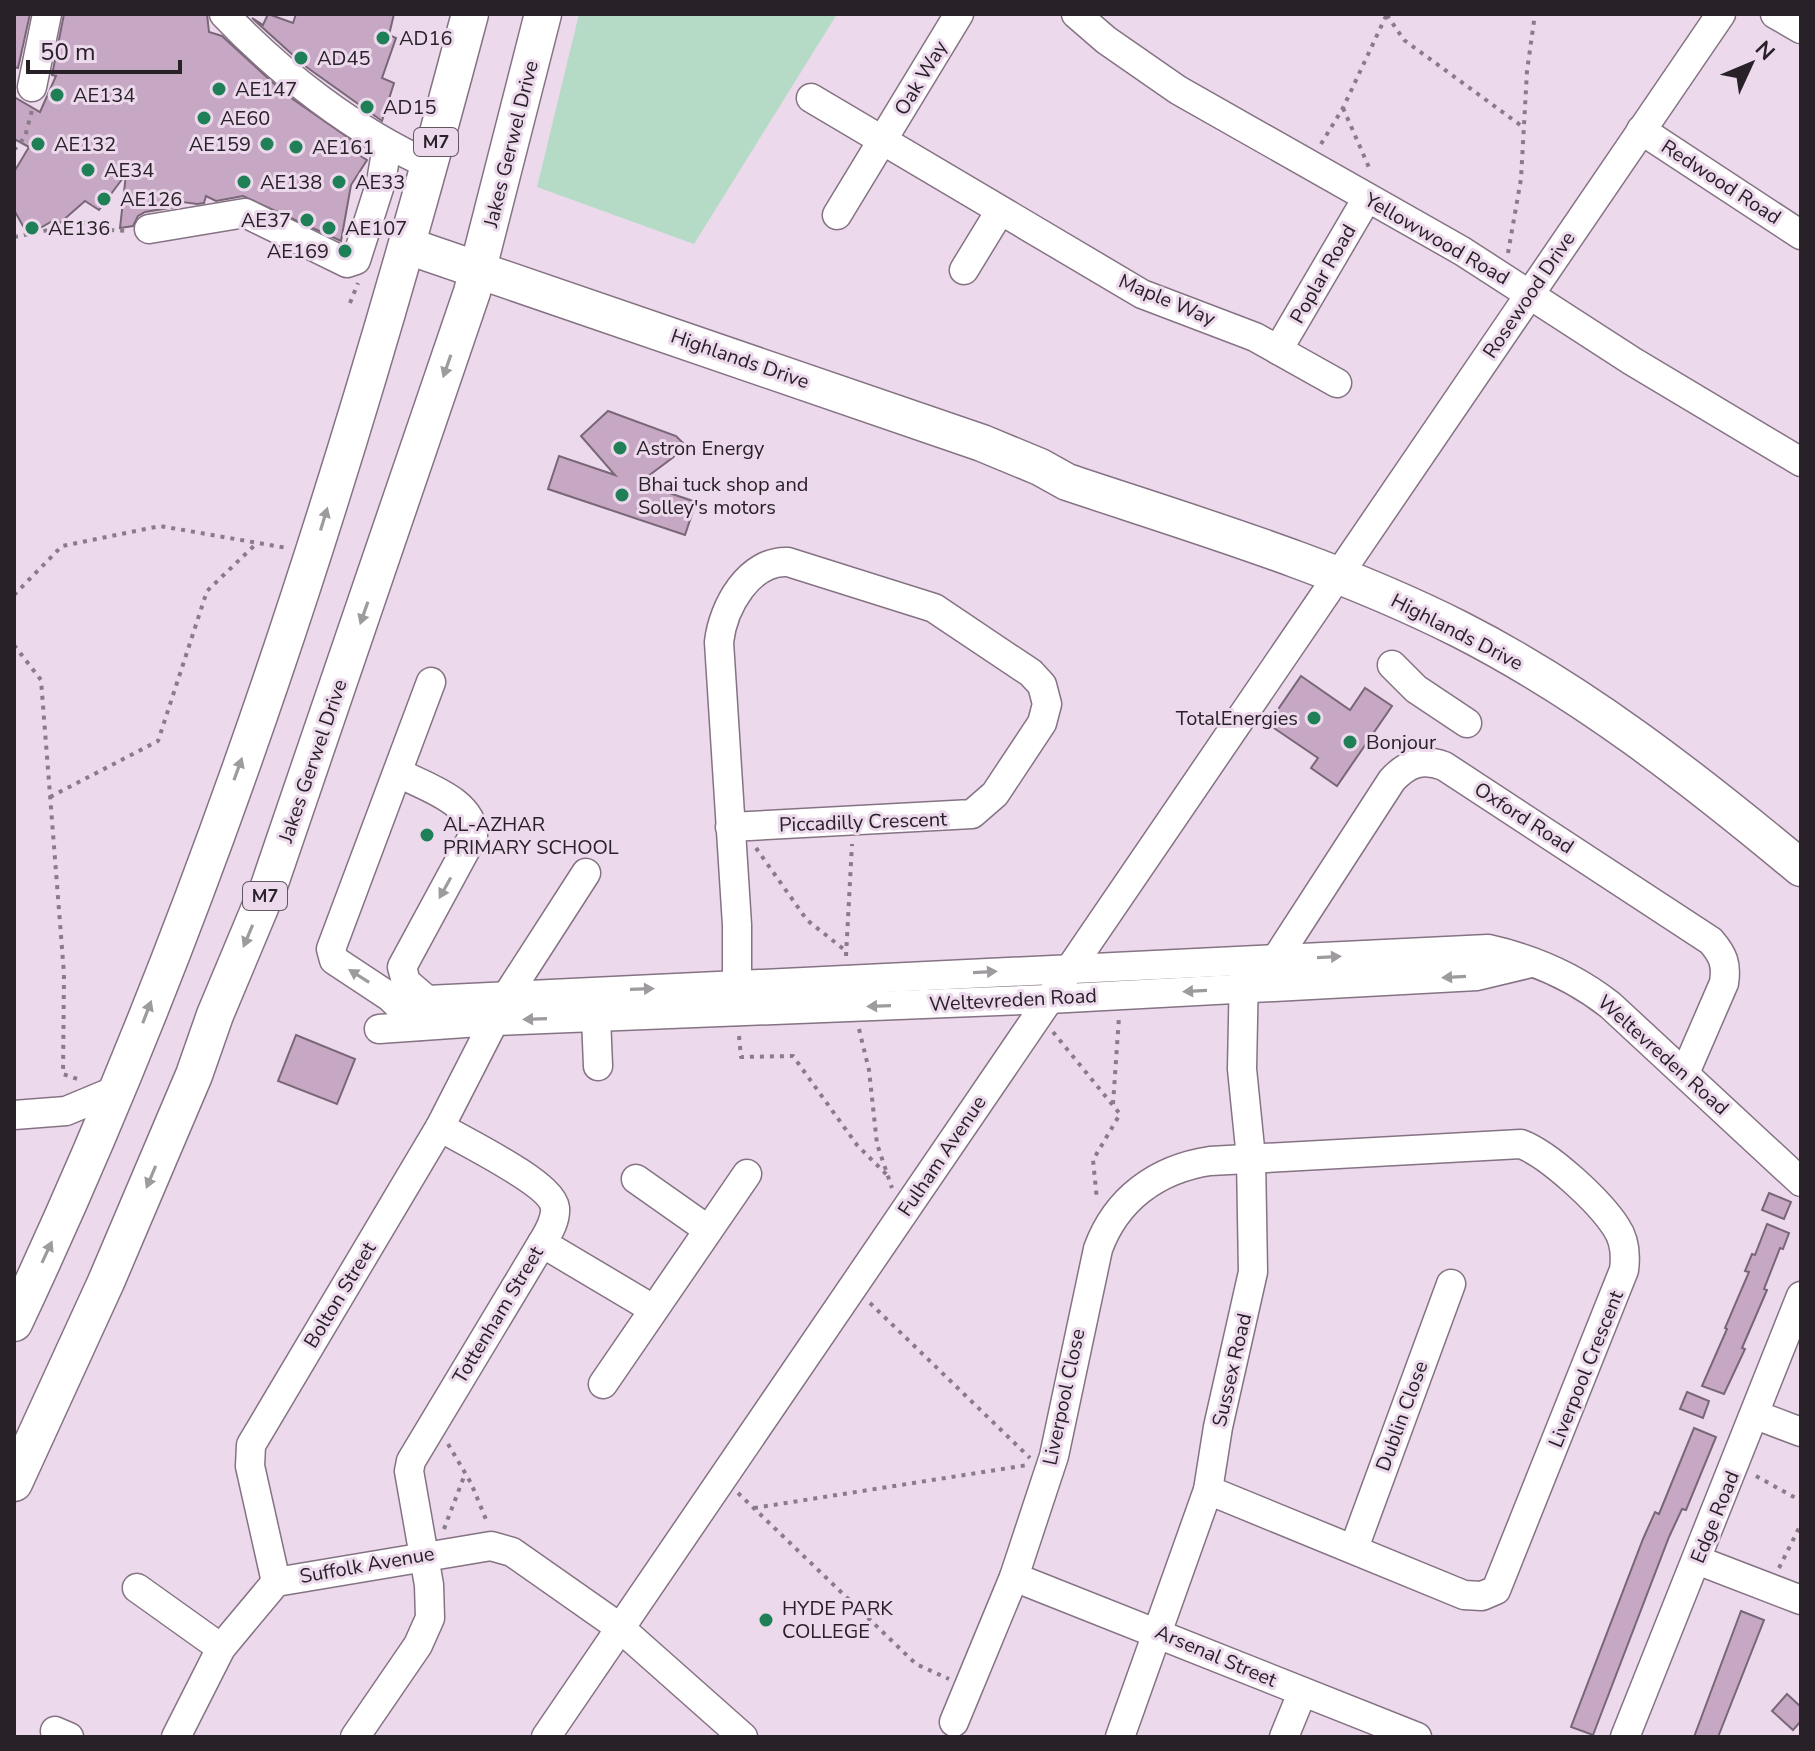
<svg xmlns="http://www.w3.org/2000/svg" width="1815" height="1751" font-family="'Nunito Sans',sans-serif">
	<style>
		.green { fill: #b5dbc6 }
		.building { fill: #c6a8c5; stroke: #796778; stroke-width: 2 }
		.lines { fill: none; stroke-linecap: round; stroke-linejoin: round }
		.minor-casing { stroke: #857384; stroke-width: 31 }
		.major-casing { stroke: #857384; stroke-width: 39 }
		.path { stroke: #897c89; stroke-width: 4; stroke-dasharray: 4 6; stroke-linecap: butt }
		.minor { stroke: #fff; stroke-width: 28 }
		.major { stroke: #fff; stroke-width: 36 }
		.oneway { fill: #9e9b9e }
		.poi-dot { fill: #1f7f57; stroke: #ecd9eb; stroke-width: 3 }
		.labels { text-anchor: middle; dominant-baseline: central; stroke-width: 6; stroke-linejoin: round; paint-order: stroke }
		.shield { fill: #ecd9eb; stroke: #635862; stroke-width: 2 }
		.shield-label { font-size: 18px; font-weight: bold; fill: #282128 }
		.poi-label { font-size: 20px; fill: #282128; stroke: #ecd9eb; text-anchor: start }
		.street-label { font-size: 20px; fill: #282128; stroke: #ecd9eb }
	</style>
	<rect width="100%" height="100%" fill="#ecd9eb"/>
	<path class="green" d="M579,14H837L694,244L537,187Z"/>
	<g class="building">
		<path d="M14,14H30L18,68L14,67Z"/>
		<path d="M64,14H207L209,32L222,36L284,93L363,148L359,155L367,160L351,185L341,241L243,196L216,201L206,196L204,203L197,204L183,202L181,206L145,212L138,216L133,226L120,228L126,174L99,210L85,201L60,223L56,219L28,235L14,210V172L29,147L14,139V97L40,112L56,76L52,75Z"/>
		<path d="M268,14L293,23L296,14H394L389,35L396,38L382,78L394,83L382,121L305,66L252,18L263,25Z"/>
		<path d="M608,411L676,436L687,447L639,483L696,502L685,535L548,489L559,456L615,475L581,436Z"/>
		<path d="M1301,676L1350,710L1365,688L1392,706L1337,786L1311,768L1318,758L1268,724Z"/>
		<path d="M296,1035L355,1059L337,1104L278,1081Z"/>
		<path d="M1769,1193L1791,1202L1784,1219L1762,1210Z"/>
		<path d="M1767,1224L1789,1233L1783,1249L1780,1248L1764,1289L1767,1290L1742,1348L1745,1349L1724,1394L1702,1386L1727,1329L1725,1328L1749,1272L1745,1271L1752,1254L1755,1255Z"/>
		<path d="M1687,1392L1709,1401L1703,1418L1680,1409Z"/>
		<path d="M1694,1428L1716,1437L1686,1510L1682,1509L1669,1537L1593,1735L1571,1727L1643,1539L1655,1512L1659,1514Z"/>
		<path d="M1741,1611L1764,1620L1718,1737H1694Z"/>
		<path d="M1787,1694L1801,1707V1721L1793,1730L1772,1711Z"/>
	</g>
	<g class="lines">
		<g class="minor-casing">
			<g id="minor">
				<path d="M224,14C281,74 354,131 430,165"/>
				<path d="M1076,14L1106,40L1178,90L1462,251L1632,361L1801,462"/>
				<path d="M1775,14L1801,29"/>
				<path d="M32,87L47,14"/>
				<path d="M811,98L1142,294L1255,337L1337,383"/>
				<path d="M1641,130L1801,235"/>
				<path d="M837,215L959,14"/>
				<path d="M149,229L245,213L347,263L356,260L381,182L387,146"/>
				<path d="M964,270L1000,211"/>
				<path d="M1278,350L1367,198"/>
				<path d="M1392,665L1416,689L1467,723"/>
				<path d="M399,773C425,787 474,801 473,836L402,967L406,982L427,1000L1488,949C1533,959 1573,976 1610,1005L1801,1182"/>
				<path d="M730,827L972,814L995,794L1042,723L1047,704L1042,685L1031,673L934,608L788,562C749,560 723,607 719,642L737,925V1011"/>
				<path d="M1277,973L1276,959L1392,780C1408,763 1422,758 1444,766L1711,941C1723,955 1727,964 1724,983L1685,1073"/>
				<path d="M596,1017L598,1066"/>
				<path d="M419,1026L390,997L334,960L331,949L431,682"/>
				<path d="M379,1029L494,1021L1049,999L1477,976L1531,963"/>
				<path d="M14,1115L66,1111L114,1091"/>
				<path d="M636,1179L707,1229"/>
				<path d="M542,1243L653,1309"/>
				<path d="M603,1384L747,1174"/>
				<path d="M1756,1415L1801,1432"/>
				<path d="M1354,1548L1451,1284"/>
				<path d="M1697,1560L1801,1600"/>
				<path d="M1014,1577L1417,1737"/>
				<path d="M276,1582L250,1466L251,1445L440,1127L508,994L586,873"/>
				<path d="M137,1588L221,1648"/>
				<path d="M954,1722L1014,1577L1054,1456L1098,1249C1116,1199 1157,1169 1210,1161L1521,1144C1550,1155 1600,1202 1616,1227C1625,1240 1626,1255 1624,1270L1496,1590L1482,1596L1464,1595L1208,1490"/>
				<path d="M55,1731L69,1737"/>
				<path d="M176,1737L221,1648L276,1582L491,1546L512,1552L619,1627L743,1737"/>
				<path d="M355,1737L418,1645L430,1618L429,1585L409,1471L411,1461L542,1243C548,1233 556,1221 555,1208C552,1183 463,1141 440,1127"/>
				<path d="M546,1737L1721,14"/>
				<path d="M1120,1737L1208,1490L1218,1427L1253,1272L1251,1158L1242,1069L1244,971"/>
				<path d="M1284,1737L1302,1693"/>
				<path d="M1625,1737L1801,1296"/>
			</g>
		</g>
		<g class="major-casing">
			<g id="major">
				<path d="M408,246L982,443L1040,467L1067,482C1199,526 1334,566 1459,629C1583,692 1694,779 1801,868"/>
				<path d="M14,1323C211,905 352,460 470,14"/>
				<path d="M14,1483L106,1282L194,1075L215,1015L269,886L472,292L543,14"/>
			</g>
		</g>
		<g class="path">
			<path d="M1387,15L1404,40L1523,127"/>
			<path d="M1343,108L1371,172"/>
			<path d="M1321,144L1343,108L1386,16"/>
			<path d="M14,150L25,137L32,110"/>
			<path d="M14,237L94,221L111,230L126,231"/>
			<path d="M1508,253L1521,179L1527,71L1535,14"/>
			<path d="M350,303L358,283"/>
			<path d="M14,595L62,546L160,526L287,548"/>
			<path d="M14,645L41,680L64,974L63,1074L80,1080"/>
			<path d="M50,797L158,741L207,591L257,543"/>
			<path d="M756,848L807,920L846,951"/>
			<path d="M846,956L852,844"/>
			<path d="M859,1029L869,1070L877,1144L892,1188"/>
			<path d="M1053,1032L1120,1114L1093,1160L1097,1200"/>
			<path d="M739,1036L741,1057L793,1056L857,1145L888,1176"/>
			<path d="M1113,1104L1119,1017"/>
			<path d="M870,1303L1030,1458"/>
			<path d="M448,1444L471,1483L487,1522"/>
			<path d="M1756,1476L1801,1501"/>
			<path d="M738,1493L916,1664L949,1679"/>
			<path d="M754,1508L1028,1465"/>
			<path d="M444,1529L465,1474"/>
			<path d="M1779,1568L1801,1524"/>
		</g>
		<use href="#minor" class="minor"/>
		<use href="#major" class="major"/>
	</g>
	<defs><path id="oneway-solid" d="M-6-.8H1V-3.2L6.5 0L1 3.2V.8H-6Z" transform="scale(2)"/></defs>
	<g class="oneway">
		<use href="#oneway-solid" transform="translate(447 366) rotate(109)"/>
		<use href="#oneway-solid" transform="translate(324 519) rotate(-73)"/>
		<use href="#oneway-solid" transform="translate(364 613) rotate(109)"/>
		<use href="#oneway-solid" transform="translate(238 769) rotate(-70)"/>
		<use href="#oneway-solid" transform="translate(445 888) rotate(119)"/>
		<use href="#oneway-solid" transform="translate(248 936) rotate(113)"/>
		<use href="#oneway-solid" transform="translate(1329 957) rotate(-3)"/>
		<use href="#oneway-solid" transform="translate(985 972) rotate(-3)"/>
		<use href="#oneway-solid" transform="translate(359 976) rotate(-148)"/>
		<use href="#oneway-solid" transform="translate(1454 977) rotate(177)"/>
		<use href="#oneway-solid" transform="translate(642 989) rotate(-2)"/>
		<use href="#oneway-solid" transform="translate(1195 991) rotate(177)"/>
		<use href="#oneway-solid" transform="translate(879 1006) rotate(178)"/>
		<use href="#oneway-solid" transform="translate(147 1012) rotate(-69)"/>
		<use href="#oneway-solid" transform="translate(535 1019) rotate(178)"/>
		<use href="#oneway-solid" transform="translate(151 1177) rotate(113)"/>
		<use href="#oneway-solid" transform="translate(47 1252) rotate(-65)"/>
	</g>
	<g class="poi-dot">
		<circle cx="383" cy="38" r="8"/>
		<circle cx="301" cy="58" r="8"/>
		<circle cx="219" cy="89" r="8"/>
		<circle cx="57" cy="95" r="8"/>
		<circle cx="367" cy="107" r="8"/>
		<circle cx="204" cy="118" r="8"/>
		<circle cx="38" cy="144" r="8"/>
		<circle cx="267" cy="144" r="8"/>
		<circle cx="296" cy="147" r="8"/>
		<circle cx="88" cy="170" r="8"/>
		<circle cx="244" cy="182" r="8"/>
		<circle cx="339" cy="182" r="8"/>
		<circle cx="104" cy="199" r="8"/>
		<circle cx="307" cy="220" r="8"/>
		<circle cx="32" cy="228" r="8"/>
		<circle cx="329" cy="228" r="8"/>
		<circle cx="345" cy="251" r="8"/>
		<circle cx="620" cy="448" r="8"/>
		<circle cx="622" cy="495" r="8"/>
		<circle cx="1314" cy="718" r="8"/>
		<circle cx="1350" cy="742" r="8"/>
		<circle cx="427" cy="835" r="8"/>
		<circle cx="766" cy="1620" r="8"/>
	</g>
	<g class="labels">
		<g class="shield">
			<rect x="414" y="128" width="44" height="28" rx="6"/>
			<rect x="243" y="882" width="44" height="28" rx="6"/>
		</g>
		<g class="shield-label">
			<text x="436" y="142">M7</text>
			<text x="265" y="896">M7</text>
		</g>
		<g class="poi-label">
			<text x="399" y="38">AD16</text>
			<text x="317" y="58">AD45</text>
			<text x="235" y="89">AE147</text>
			<text x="73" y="95">AE134</text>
			<text x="383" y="107">AD15</text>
			<text x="220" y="118">AE60</text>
			<text x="54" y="144">AE132</text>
			<text x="251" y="144" text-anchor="end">AE159</text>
			<text x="312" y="147">AE161</text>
			<text x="104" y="170">AE34</text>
			<text x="260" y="182">AE138</text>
			<text x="355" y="182">AE33</text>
			<text x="120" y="199">AE126</text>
			<text x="291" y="220" text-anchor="end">AE37</text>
			<text x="48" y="228">AE136</text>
			<text x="345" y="228">AE107</text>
			<text x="329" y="251" text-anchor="end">AE169</text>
			<text x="636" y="448">Astron Energy</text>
			<text x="638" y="484">Bhai tuck shop and<tspan x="638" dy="23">Solley's motors</tspan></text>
			<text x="1298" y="718" text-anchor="end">TotalEnergies</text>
			<text x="1366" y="742">Bonjour</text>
			<text x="443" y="824">AL-AZHAR<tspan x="443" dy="23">PRIMARY SCHOOL</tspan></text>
			<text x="782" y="1608">HYDE PARK<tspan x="782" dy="23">COLLEGE</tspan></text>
		</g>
		<g class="street-label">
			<text transform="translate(921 78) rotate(-59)">Oak Way</text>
			<text transform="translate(511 144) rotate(-76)">Jakes Gerwel Drive</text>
			<text transform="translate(1721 182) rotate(33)">Redwood Road</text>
			<text transform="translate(1437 239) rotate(30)">Yellowwood Road</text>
			<text transform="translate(1323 274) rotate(-60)">Poplar Road</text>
			<text transform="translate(1529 295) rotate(-56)">Rosewood Drive</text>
			<text transform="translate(1167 300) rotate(23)">Maple Way</text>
			<text transform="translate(740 359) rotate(19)">Highlands Drive</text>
			<text transform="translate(1457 632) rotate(27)">Highlands Drive</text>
			<text transform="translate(313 761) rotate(-71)">Jakes Gerwel Drive</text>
			<text transform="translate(1524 818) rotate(33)">Oxford Road</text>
			<text transform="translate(863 822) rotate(-2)">Piccadilly Crescent</text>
			<text transform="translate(1013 1000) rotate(-3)">Weltevreden Road</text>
			<text transform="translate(1663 1055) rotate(42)">Weltevreden Road</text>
			<text transform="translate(942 1156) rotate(-56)">Fulham Avenue</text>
			<text transform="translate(340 1295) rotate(-59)">Bolton Street</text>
			<text transform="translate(498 1315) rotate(-59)">Tottenham Street</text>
			<text transform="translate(1586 1369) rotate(-68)">Liverpool Crescent</text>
			<text transform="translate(1232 1370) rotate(-77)">Sussex Road</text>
			<text transform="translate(1064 1397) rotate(-78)">Liverpool Close</text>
			<text transform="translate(1402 1416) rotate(-70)">Dublin Close</text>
			<text transform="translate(1715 1517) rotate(-68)">Edge Road</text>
			<text transform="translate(367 1565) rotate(-10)">Suffolk Avenue</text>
			<text transform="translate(1216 1656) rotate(23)">Arsenal Street</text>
		</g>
	</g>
	<rect width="1815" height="1751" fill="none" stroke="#282128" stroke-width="32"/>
	<g transform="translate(1751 64) rotate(46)" stroke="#ecd9eb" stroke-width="6" paint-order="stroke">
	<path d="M0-6L14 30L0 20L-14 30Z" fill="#282128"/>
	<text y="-12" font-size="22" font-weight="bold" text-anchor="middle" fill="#282128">N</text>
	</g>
	<path d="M28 60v12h152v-12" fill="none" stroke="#282128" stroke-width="4"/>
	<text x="40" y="60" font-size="24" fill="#282128" stroke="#ecd9eb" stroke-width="6" paint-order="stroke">50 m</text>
</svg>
